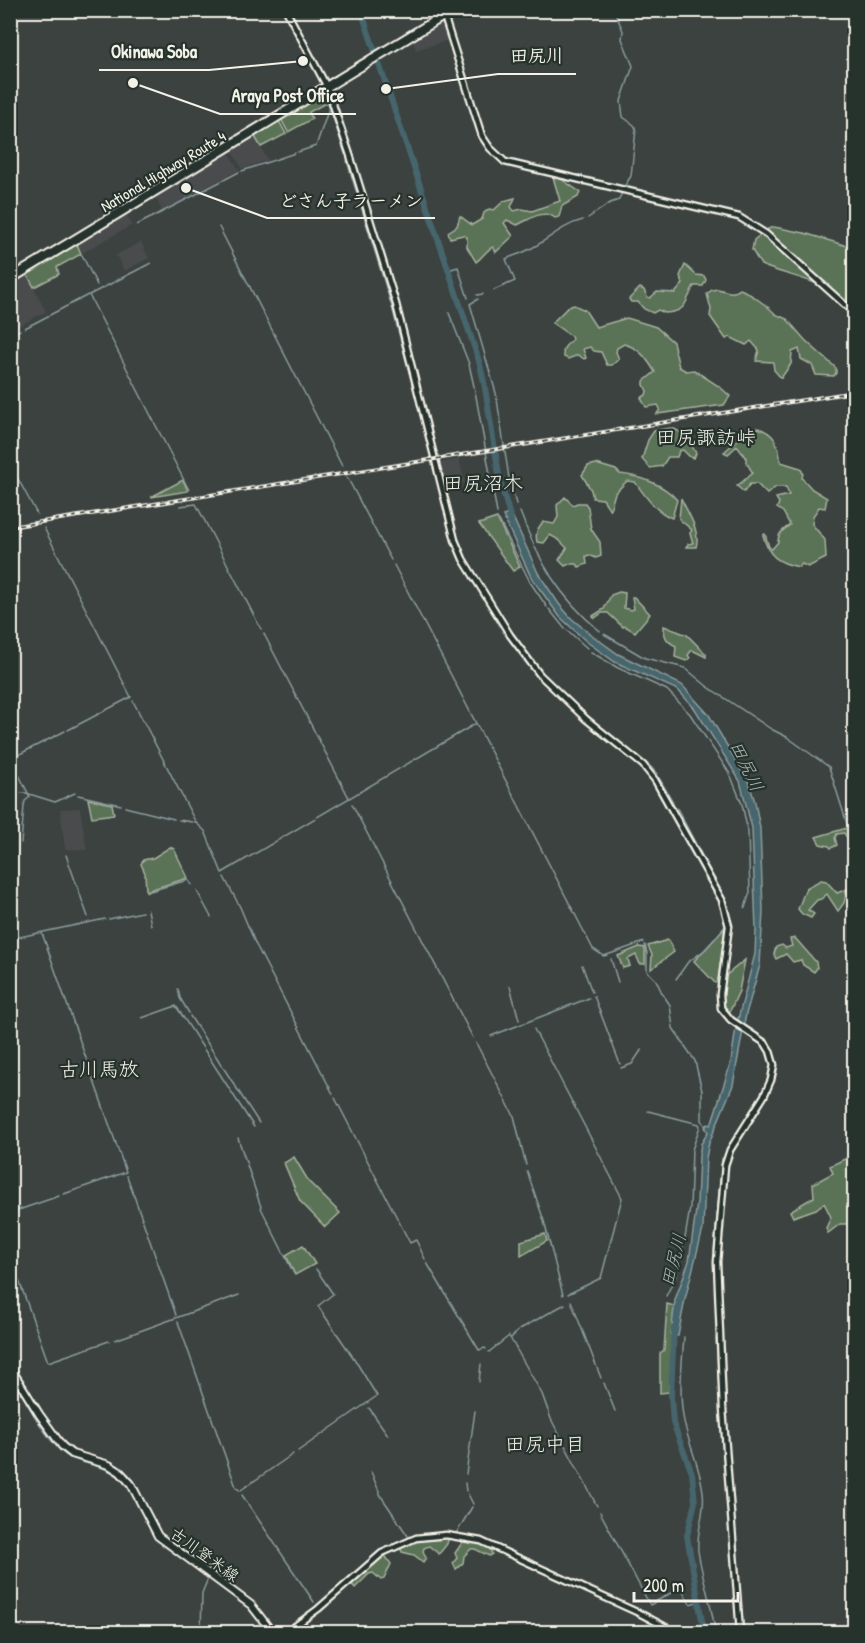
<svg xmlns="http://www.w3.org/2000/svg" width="865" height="1643" font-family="'Patrick Hand','Klee One',sans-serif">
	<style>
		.built { fill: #4a4c4e }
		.green { fill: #5a7256; stroke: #a7b29f; stroke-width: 1.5 }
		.water { fill: #46656c; stroke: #8c9d9e; stroke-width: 1.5 }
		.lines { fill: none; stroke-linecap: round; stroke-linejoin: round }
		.stream { stroke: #8c9d9e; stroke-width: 1.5 }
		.river { stroke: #46656c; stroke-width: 6 }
		.minor-casing { stroke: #f4f1e8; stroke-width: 9 }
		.major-casing { stroke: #f4f1e8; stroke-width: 10 }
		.highway-casing { stroke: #f4f1e8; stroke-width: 12 }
		.minor { stroke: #26332d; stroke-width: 4.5 }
		.major { stroke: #26332d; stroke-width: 6 }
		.highway { stroke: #26332d; stroke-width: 8 }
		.rail-casing { stroke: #f4f1e8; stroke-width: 4 }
		.rail { stroke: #26332d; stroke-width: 1.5; stroke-dasharray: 4.5; stroke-linecap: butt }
		.labels { text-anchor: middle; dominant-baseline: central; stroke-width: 4.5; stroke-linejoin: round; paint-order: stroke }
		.street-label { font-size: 16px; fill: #f4f1e8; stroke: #26332d }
		.water-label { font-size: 18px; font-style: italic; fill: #aeb9b6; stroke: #26332d }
		.quarter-label { font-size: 20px; fill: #f4f1e8; stroke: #26332d }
		.leader { fill: none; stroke: #f4f1e8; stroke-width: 2 }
		.callout-dot { fill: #f4f1e8; stroke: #26332d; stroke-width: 2 }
		.callout-label { font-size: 18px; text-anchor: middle; font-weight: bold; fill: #f4f1e8; stroke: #26332d; stroke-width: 4.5; stroke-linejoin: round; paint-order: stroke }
	</style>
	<rect width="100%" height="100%" fill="#3b4240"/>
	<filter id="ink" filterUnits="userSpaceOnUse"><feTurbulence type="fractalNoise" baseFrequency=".0167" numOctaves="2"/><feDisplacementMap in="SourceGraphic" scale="12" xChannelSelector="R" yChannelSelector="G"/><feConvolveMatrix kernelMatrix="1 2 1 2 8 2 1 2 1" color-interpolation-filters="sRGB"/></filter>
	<g filter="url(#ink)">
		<g class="built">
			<path d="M439,22L444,24L449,40L416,50L412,38Z"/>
			<path d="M255,137L268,160L242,169L232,151Z"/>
			<path d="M229,153L239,170L162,211L156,198Z"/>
			<path d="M126,214L132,225L82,253L78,244Z"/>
			<path d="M141,242L149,258L124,271L116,255Z"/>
			<path d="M27,274L46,312L11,330V285Z"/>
			<path d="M459,459L465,483L445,487L439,463Z"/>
			<path d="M80,808L87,850L65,849L60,809Z"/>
		</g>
		<g class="green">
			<path d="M320,95L328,98L326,103L309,112L312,119L288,132L281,119Z"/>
			<path d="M279,121L286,134L261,147L255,137Z"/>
			<path d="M553,177L561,179L580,192L578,197L562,206L559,217L555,218C543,208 529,220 517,225L507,220L504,223L513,236L496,252L493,247C487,249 482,258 476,262L467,247V237L463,235L450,238L448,232L457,226L460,216L472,225L482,219L484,213L489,209L494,210L504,201L515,198L511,207L514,211L522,209L532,211L560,201Z"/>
			<path d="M774,227L804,233L854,248V314C835,280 793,279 761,265L752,250L754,240L768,229Z"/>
			<path d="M77,244L81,254L57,267L59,274L34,287L27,274Z"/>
			<path d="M685,265L696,275L704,276L706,280L703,286H694C685,301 688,312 665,313L658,310L653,313L644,309L638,302H631L629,299L640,288L644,290L647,297L650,298L657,292L675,293L683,284L680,276Z"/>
			<path d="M718,289C726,291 733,295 740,289C748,292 772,309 775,314L787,319L805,340L836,368V373L834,376L816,375L812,365L801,359L799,349L792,352L791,364L781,378L774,370L773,362L756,361L759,350L751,341L746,345L730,337L726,339L710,316L711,309L707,294L712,290Z"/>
			<path d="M574,305L585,310L596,327L627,318L656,327L673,342L679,367L686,371L694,370L720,387L730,396L724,405L657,414L660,409L658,405L646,407L641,398L646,395L647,391L644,385V381L655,372C647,359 640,348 624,344L617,348L616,352L619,359L612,365H607L601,352L594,351L590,347L583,349L586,358L584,359L578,355L568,359L564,357C561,349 566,345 572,340L571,336L552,323L568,307Z"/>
			<path d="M671,428C685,432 689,441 696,453L694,458L690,457L683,450L679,451L677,457H668L662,466L650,468L642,459L648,440L654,431Z"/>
			<path d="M758,428C776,433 778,445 781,462L800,468L803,473L802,478L812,489L827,498L825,508L819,507L813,516L812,524L825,540L826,558L808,567L802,564L799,567C778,563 768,556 763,535L765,534L769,547L772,549L778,542C778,533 783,530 790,525L783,512L777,508L779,503L776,498L789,495L786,487H776L767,494L757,484H750L744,492L737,486L753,473L746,462V458L737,446L728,454L724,452L748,431Z"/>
			<path d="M596,464L616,470L620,474C639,476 664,484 677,500L672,518C656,512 645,496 635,482L627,481L615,493L610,510L603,499L593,498L591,490L582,475L588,466Z"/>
			<path d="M183,480L188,491L151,497Z"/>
			<path d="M565,497L573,505L577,503H585L588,507L591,529L600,542L601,556L596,558L589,555L586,556L587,564L579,567L577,564H569L565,566L559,560L567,548L559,540L550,535L544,543L537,542C535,533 537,529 543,522L554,524L558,517L557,505Z"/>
			<path d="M681,498C687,512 701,531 696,547H686L688,544L693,543L690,533L692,530L679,519Z"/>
			<path d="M497,518L520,567L513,571L479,524Z"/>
			<path d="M619,592L625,593L624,608L631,610L634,609L632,597H634L650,614L635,632L625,626L623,627L608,613H602L595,618L593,616L604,609L611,595Z"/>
			<path d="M664,626L687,635L706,654V657L692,650L688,655L690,658L686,661L675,657L676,646C666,641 664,637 664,626Z"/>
			<path d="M88,799L112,804L114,814L92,817Z"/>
			<path d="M847,828L848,839L844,833L837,834L835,838L837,845L831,848L829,846L820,844L816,837Z"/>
			<path d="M170,847L174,849L188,878L146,891L145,873L141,864L143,860L153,858Z"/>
			<path d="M821,880L826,881L837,893L847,889L844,903L838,911L827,894L821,899L817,900L808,910L814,914L811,918L802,914L798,909L806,888Z"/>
			<path d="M725,928L718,982L715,983L694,961Z"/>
			<path d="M795,938L816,962L817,968L814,972L803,965L801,960L793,962L786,954L776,959L774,954L776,947L782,945L786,948L792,946L790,939Z"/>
			<path d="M668,940L674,952L651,969L652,955L648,946Z"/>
			<path d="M639,947L645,948V964H640L636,955L628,959L630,966L623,968L618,956Z"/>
			<path d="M745,960L739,991L729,1013C719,1001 722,991 724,977Z"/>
			<path d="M854,1137V1221L852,1218L847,1224H840L828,1233L826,1228L831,1217L824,1203L816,1209L793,1217L790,1211L814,1197L813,1184L833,1173L830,1166L853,1155L851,1148Z"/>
			<path d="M294,1157L309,1182L340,1213L325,1227L300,1201L284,1163Z"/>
			<path d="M545,1234L547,1241L521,1256V1241Z"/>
			<path d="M303,1245L315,1264L295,1275L286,1255Z"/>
			<path d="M667,1304L674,1306L669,1392L660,1393V1353L664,1350Z"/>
			<path d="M449,1536L447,1544L439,1554L429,1546L424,1548L423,1551L426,1558L423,1562L414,1555L402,1552L400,1547L415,1541Z"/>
			<path d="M464,1540L478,1542L489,1548L492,1554L489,1556L475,1549H471L464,1556L463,1563L456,1569L453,1563L457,1558L455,1553Z"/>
			<path d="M384,1554L391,1564L384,1579L381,1580L373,1573L369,1574L355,1588L351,1583L353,1580Z"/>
		</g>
		<path class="water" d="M511,513L538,573L559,604L571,618L589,633L618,654L682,685L709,715L749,783L755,802L760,828L763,911L760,965L746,1014L733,1085L709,1143L706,1158L703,1229L685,1299L678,1336L671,1334L675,1300L689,1261L697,1203L699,1156L701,1144L708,1132L705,1127L708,1124L711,1125L731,1062L736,1027L755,954L756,929L752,828L740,781L695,709L678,690L615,662L587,642L560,617L531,577L503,516Z"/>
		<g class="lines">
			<g class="stream">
				<path d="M614,10L623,31L622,39L633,66L621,101L623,117L634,125L636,129L631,176L624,187"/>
				<path d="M328,102L345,154"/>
				<path d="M298,152L316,146L329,108"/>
				<path d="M347,161L392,307L430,452"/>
				<path d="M242,171L295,153"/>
				<path d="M588,218L610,203L619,200L622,192"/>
				<path d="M137,225L239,172"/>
				<path d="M219,227L342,466"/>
				<path d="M82,255L97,285"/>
				<path d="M151,263L89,295L189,490"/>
				<path d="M448,270L458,267L468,298"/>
				<path d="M494,290L515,281L506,259C514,255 521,254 528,250C547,241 562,225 583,220"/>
				<path d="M477,295L483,294"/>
				<path d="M478,299L470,304L496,393L509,478L516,504"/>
				<path d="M449,313L469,364L475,391L497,513"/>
				<path d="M25,328L88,295"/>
				<path d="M10,335L20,330"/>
				<path d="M10,464L37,514"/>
				<path d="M347,477L391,560"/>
				<path d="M180,506L196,504L261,629"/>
				<path d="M520,512C539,562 559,597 600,631"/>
				<path d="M499,520L530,582L547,607"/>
				<path d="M44,528L131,697L68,730"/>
				<path d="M394,565L593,949L604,956L644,942"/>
				<path d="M549,609L565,629"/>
				<path d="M567,630L587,648"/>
				<path d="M264,634L349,798"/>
				<path d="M604,634L645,658L685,668L708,687L771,729L787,737L829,767L849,830L847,869L854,888"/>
				<path d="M591,652L618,668L667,690L690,714L730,774L742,804L748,832L750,892L745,908"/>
				<path d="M554,685L596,723"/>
				<path d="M133,701L196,823"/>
				<path d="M615,739L651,767L657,774"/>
				<path d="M10,759L65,731"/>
				<path d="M13,763L30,797L25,801L24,806L21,843"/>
				<path d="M659,778L673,802"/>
				<path d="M10,792L26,793L55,802L75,793"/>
				<path d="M78,795L121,805"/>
				<path d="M352,804L473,1038"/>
				<path d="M125,807L174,819"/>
				<path d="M677,808L729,907"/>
				<path d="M179,820L192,822"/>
				<path d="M195,822L205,831L222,873L475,724"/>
				<path d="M66,855L88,917"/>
				<path d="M224,877L240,907L256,945L333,1094"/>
				<path d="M197,891L211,917"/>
				<path d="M147,892L188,880L192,885"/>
				<path d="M148,910L151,925"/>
				<path d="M109,919L142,912"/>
				<path d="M42,933L126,1172L64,1194"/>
				<path d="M10,939L105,919"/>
				<path d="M645,945L647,953V971L656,980L662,993L670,1005L673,1028L695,1061L702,1091V1120L706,1127"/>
				<path d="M611,959L618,982"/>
				<path d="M582,965L592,992"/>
				<path d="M676,979L688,962L706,949L726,925"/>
				<path d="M510,986L519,1020"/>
				<path d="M178,989L180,998L189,1013"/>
				<path d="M594,996L620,1064"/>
				<path d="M190,1016L259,1123"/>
				<path d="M142,1018L176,1006L254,1127"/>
				<path d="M534,1029L622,1198L601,1278L568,1294"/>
				<path d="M491,1036L589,998"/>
				<path d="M476,1043L514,1116L526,1165"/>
				<path d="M621,1068L632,1064L642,1049"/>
				<path d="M335,1098L410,1243L416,1240L425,1259"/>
				<path d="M648,1111L699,1124L700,1126L692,1150L690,1208L685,1238L676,1276L666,1296"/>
				<path d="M238,1138L262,1210L294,1274"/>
				<path d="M527,1171L544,1221L563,1295"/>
				<path d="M127,1176L176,1315"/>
				<path d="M10,1213L59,1196"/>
				<path d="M714,1252L722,1158"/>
				<path d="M10,1255L48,1362L109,1341"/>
				<path d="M427,1263L479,1350L485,1348L486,1349"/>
				<path d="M571,1301L601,1378"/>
				<path d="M178,1322L236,1487L239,1490"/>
				<path d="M684,1337C682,1363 679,1390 683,1416C687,1442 700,1465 703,1492C706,1512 696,1530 698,1551C702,1578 712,1604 715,1632"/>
				<path d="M511,1338L520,1329L565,1304"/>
				<path d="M716,1338L723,1458"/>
				<path d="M115,1340L239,1295"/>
				<path d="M489,1352L509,1336L542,1394L551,1419L597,1506"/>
				<path d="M10,1374C25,1398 42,1434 62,1452C73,1462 92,1464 105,1469C132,1478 142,1512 153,1535"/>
				<path d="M21,1377L47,1420"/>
				<path d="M479,1382L481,1364"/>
				<path d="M604,1383L615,1411"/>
				<path d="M369,1408L388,1435"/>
				<path d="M62,1441L77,1453"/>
				<path d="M298,1451L377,1396L355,1360L318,1306L333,1294L316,1269"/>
				<path d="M93,1457L103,1460"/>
				<path d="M111,1463C131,1470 138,1487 146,1506"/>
				<path d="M371,1472L381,1496L408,1536"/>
				<path d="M466,1474L475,1411"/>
				<path d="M465,1483L466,1491"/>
				<path d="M241,1490L293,1454"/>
				<path d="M468,1494L473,1504"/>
				<path d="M242,1495L314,1602"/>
				<path d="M600,1512L650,1605L681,1587"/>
				<path d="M457,1532L472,1507"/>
				<path d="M163,1536L191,1555L211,1572"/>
				<path d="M683,1591L690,1604L700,1601"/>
				<path d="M201,1632L202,1593L209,1576"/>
			</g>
			<g class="river">
				<path d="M361,10L479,361L484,382L500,481L511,520"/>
				<path d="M674,1328L671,1397L673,1423L692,1473L695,1502L687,1536L704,1632"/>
			</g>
			<g class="minor-casing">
				<g id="minor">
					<path d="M286,10L327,87L350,155L396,304L455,540L463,559L510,635L540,675L586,719L643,765L655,780L722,900L729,926L720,994L721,1008L731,1020L765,1043L770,1051L774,1065L771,1080L764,1096L730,1150L725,1165L717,1262L723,1409L740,1632"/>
					<path d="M444,16L482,136L490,148L505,162L739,217L766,234L854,313"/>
					<path d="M287,1632L318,1609L382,1553L416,1538L446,1535L481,1541L641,1614L675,1632"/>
				</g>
			</g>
			<g class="major-casing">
				<path id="major" d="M10,1367L39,1414L62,1446L72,1454L109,1465L120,1472L131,1484L158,1536L251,1605L272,1632"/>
			</g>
			<g class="highway-casing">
				<path id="highway" d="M10,279L453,10"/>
			</g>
			<use href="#minor" class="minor"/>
			<use href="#major" class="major"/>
			<use href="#highway" class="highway"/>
			<g class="rail-casing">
				<path id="rail" d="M10,527L854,392"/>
			</g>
			<use href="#rail" class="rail"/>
		</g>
	</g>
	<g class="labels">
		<g class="street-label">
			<text transform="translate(163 171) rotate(-31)">National Highway Route 4</text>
			<text transform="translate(205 1554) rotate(36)">古川登米線</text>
		</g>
		<g class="water-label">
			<text transform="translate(747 766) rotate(64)">田尻川</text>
			<text transform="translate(673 1260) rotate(-76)">田尻川</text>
		</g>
		<g class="quarter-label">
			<text x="706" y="436">田尻諏訪峠</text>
			<text x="483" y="482">田尻沼木</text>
			<text x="99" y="1068">古川馬放</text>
			<text x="545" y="1443">田尻中目</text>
		</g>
	</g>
	<path class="leader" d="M303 61L209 70H99M386 89L498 74H576M133 83L220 114H356M186 188L267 218H435"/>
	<g class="callout-dot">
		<circle cx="303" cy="61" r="6"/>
		<circle cx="386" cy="89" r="6"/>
		<circle cx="133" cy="83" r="6"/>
		<circle cx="186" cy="188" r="6"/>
	</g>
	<g class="callout-label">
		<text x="154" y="58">Okinawa Soba</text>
		<text x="537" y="62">田尻川</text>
		<text x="288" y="102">Araya Post Office</text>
		<text x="351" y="207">どさん子ラーメン</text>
	</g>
	<rect width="865" height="1643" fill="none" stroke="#26332d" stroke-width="36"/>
	<rect x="18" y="18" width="829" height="1607" fill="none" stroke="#f4f1e8" stroke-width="2" filter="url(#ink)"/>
	<path d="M634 1592v9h104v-9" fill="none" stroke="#f4f1e8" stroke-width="3"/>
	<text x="643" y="1592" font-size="18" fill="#f4f1e8" stroke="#26332d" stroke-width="4.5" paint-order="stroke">200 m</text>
</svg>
